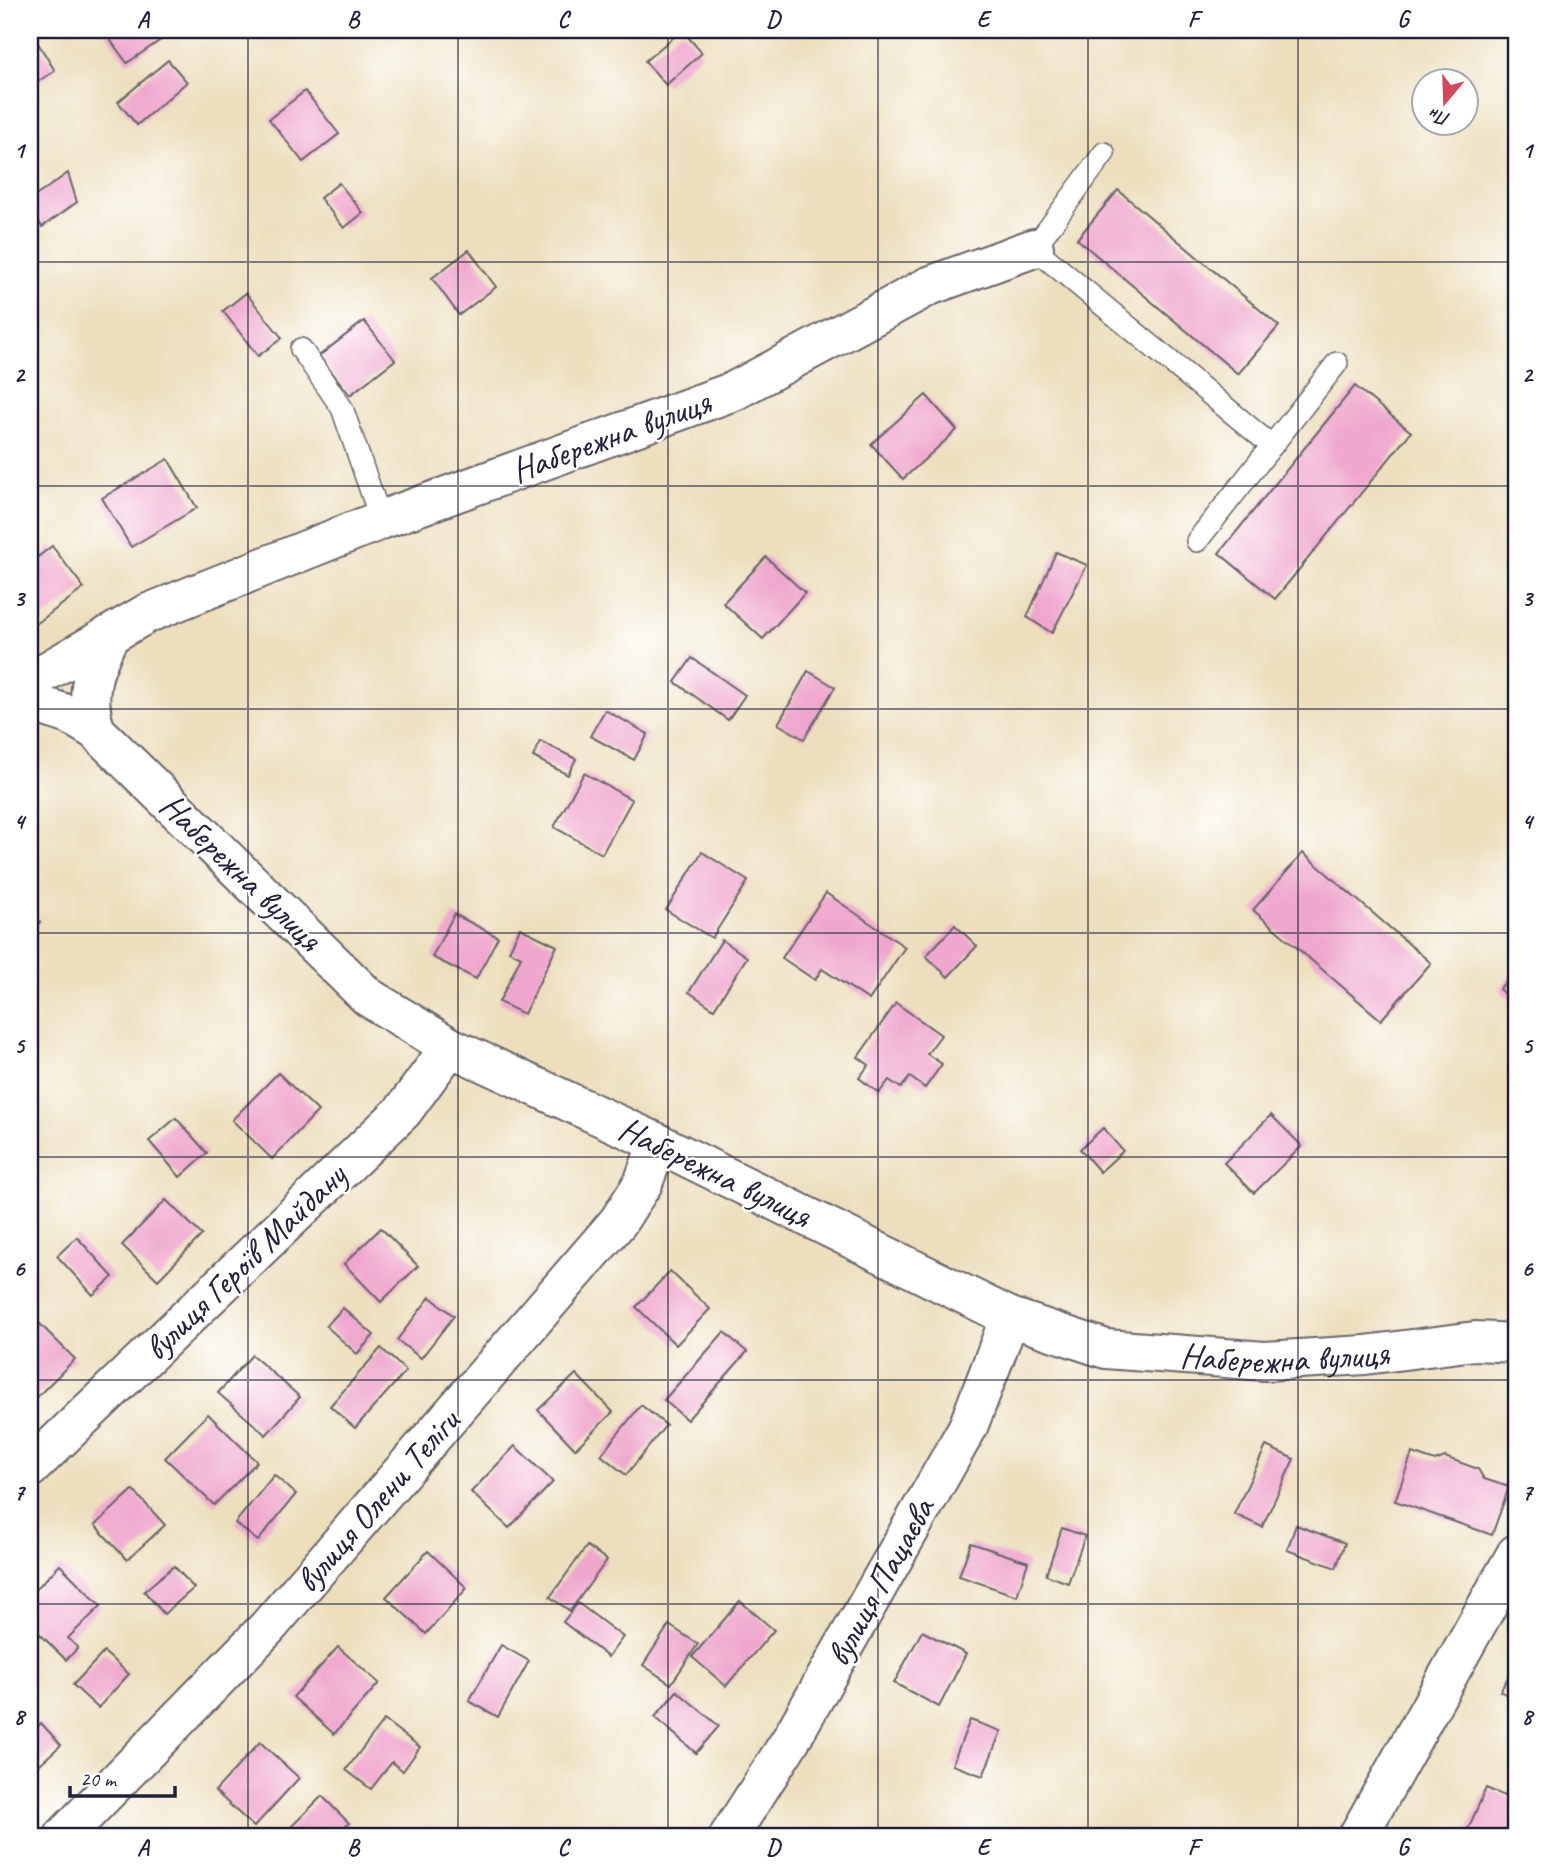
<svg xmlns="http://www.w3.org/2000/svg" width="1546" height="1866" font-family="Caveat,sans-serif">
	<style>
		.building { fill: #efa7cd }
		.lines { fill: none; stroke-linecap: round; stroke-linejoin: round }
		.service-casing { stroke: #696469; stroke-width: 24 }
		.minor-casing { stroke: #696469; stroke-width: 42 }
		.service { stroke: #fff; stroke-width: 21 }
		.minor { stroke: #fff; stroke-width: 38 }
		.grid { fill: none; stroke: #22223b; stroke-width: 2; stroke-opacity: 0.55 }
		.labels { text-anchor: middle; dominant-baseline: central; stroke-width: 5; stroke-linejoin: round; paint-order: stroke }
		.street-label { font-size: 35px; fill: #22223b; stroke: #fff }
		.neatline { fill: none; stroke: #22223b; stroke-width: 2.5 }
		.grid-label { font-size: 23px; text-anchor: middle; font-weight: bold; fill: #22223b }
	</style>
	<rect width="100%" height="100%" fill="#fff"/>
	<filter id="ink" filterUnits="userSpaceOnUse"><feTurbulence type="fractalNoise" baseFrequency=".0143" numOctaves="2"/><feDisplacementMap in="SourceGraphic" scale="14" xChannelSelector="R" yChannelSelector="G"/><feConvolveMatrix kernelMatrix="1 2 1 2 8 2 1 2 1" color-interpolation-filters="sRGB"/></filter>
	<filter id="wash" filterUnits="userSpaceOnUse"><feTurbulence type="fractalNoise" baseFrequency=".00686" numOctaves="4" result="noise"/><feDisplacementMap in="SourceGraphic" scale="28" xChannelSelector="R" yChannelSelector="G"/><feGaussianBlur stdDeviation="1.57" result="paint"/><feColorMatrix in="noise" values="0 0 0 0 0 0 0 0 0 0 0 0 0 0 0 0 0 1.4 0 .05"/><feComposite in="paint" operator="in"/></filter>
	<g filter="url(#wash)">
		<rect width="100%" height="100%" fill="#eddfbe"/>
		<g id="blocks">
			<g class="building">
				<path d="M30,30L55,71L30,86Z"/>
				<path d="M103,30H164L168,35L127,63Z"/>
				<path d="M682,30L702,53L666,85L645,61Z"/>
				<path d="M168,60L187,82L137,125L118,102Z"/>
				<path d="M305,91L339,134L303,162L269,119Z"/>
				<path d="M68,173L77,202L42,227L30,208V200Z"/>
				<path d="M339,183L363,213L344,228L320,198Z"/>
				<path d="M1118,190L1279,326L1238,374L1077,239Z"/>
				<path d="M469,250L496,287L459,315L432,278Z"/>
				<path d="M246,293L282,338L258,356L223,311Z"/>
				<path d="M364,321L395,360L350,395L319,356Z"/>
				<path d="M1355,386L1411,432L1275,599L1219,553Z"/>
				<path d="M926,395L957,430L903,479L871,444Z"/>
				<path d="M168,459L197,508L131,547L102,498Z"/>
				<path d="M52,546L84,588L32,627L30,625V563Z"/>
				<path d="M1056,552L1087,565L1052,633L1027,617Z"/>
				<path d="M766,557L805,593L763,639L723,603Z"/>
				<path d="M692,658L745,695L728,720L675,682Z"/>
				<path d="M808,671L835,687L804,739L778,724Z"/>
				<path d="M605,710L648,734L634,760L590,736Z"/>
				<path d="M540,741L576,759L568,775L533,757Z"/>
				<path d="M584,773L632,800L602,854L554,827Z"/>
				<path d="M702,852L748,881L712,938L666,910Z"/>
				<path d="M1303,853L1431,963L1381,1020L1253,910Z"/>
				<path d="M826,893L905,947L869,1000L822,969L815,980L782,958Z"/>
				<path d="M30,911L40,922L30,931Z"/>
				<path d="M454,914L498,937L476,979L432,957Z"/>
				<path d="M955,925L977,946L948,977L926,956Z"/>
				<path d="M520,928L557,946L524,1014L499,1002L521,957L509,951Z"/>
				<path d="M722,940L747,957L714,1009L689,992Z"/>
				<path d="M1516,970V1005L1499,989Z"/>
				<path d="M896,1003L941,1035L927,1054L942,1064L925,1088L910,1077L901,1088L889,1080L879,1093L859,1078L869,1065L858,1057Z"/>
				<path d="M278,1073L318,1111L272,1159L232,1120Z"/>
				<path d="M1271,1115L1302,1146L1254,1193L1224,1163Z"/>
				<path d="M176,1118L207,1153L180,1177L149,1141Z"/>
				<path d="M1103,1128L1123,1151L1100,1172L1080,1149Z"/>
				<path d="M166,1200L202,1235L158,1280L122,1245Z"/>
				<path d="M381,1228L418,1266L381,1302L344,1264Z"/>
				<path d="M77,1237L113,1277L93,1295L57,1256Z"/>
				<path d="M670,1271L710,1309L676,1345L636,1307Z"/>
				<path d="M430,1297L454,1316L421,1358L397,1340Z"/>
				<path d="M343,1308L374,1335L357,1354L326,1326Z"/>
				<path d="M36,1320L75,1359L30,1404V1327Z"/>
				<path d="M724,1332L747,1352L687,1420L664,1400Z"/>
				<path d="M381,1348L406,1371L355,1428L330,1406Z"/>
				<path d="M252,1355L300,1397L266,1435L218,1393Z"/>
				<path d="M576,1374L613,1412L575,1449L538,1410Z"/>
				<path d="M641,1405L666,1425L626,1475L601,1455Z"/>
				<path d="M208,1414L257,1462L214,1505L165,1458Z"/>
				<path d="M515,1446L553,1482L509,1528L471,1492Z"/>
				<path d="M1266,1446L1294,1459L1262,1527L1234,1514Z"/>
				<path d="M1412,1453L1435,1461L1445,1457L1478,1469L1484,1479L1509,1487L1492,1535L1395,1501Z"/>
				<path d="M274,1475L296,1494L258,1541L235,1523Z"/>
				<path d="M133,1490L165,1525L127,1560L95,1525Z"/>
				<path d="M1296,1525L1345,1543L1336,1568L1287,1550Z"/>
				<path d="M1062,1528L1085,1536L1068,1583L1046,1575Z"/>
				<path d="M971,1543L1028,1562L1017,1596L959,1576Z"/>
				<path d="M587,1546L607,1560L570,1611L550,1597Z"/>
				<path d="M428,1551L467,1588L426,1634L386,1597Z"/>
				<path d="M60,1565L101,1606L68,1638L78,1648L66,1660L30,1624V1595Z"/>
				<path d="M174,1566L194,1588L164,1614L144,1591Z"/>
				<path d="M740,1601L774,1630L726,1686L692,1657Z"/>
				<path d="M578,1603L623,1637L608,1657L563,1622Z"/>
				<path d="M669,1625L698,1644L671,1684L643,1665Z"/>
				<path d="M922,1631L966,1654L939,1707L894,1683Z"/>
				<path d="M501,1645L529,1661L498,1717L469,1701Z"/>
				<path d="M338,1647L379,1683L334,1734L293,1697Z"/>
				<path d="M104,1652L129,1674L98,1708L73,1685Z"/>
				<path d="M1516,1664V1700L1500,1691Z"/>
				<path d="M677,1691L719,1726L696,1753L655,1717Z"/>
				<path d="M384,1720L420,1747L403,1771L392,1762L371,1789L346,1770Z"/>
				<path d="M970,1720L1001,1731L983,1776L952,1765Z"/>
				<path d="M41,1723L61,1745L30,1773V1734Z"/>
				<path d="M260,1742L299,1778L254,1827L215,1791Z"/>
				<path d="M1486,1788L1516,1801V1836H1465Z"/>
				<path d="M322,1796L349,1823L336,1836H282Z"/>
			</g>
		</g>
	</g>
	<g filter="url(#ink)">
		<use href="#blocks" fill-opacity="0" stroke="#696469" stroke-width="2"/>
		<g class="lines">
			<g class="service-casing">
				<g id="service">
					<path d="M1104,153L1034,248L1272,446"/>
					<path d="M301,349L342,408L381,520"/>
					<path d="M1197,541L1337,363"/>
				</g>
			</g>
			<g class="minor-casing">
				<g id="minor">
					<path d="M30,681L146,614L381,520L734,391L929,286L1034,248"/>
					<path id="s1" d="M30,702L70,715L95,730L368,997L450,1047L658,1143L1010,1317L1106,1349L1265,1361L1365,1355L1475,1341L1516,1343"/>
					<path d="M95,730C84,691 93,669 110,635"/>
					<path d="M30,1468L403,1111L450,1047"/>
					<path d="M64,1836L267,1628L618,1222L643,1183L658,1143"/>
					<path d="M729,1836L790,1741L968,1427L1010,1317"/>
					<path d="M1358,1836L1516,1554"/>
				</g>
			</g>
			<use href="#service" class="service"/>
			<use href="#minor" class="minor"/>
		</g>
	</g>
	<path class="grid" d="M248,30V1836M458,30V1836M668,30V1836M878,30V1836M1088,30V1836M1298,30V1836M30,262H1516M30,486H1516M30,709H1516M30,933H1516M30,1157H1516M30,1380H1516M30,1604H1516"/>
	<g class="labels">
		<g class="street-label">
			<text transform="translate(611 436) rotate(-20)">Набережна вулиця</text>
			<text transform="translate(241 872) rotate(44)">Набережна вулиця</text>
			<text transform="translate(715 1172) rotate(26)">Набережна вулиця</text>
			<text transform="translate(245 1262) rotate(-44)">вулиця Героїв Майдану</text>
			<text stroke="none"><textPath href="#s1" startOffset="1451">Набережна вулиця</textPath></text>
			<text transform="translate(377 1501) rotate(-49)">вулиця Олени Теліги</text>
			<text transform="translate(880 1582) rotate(-61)">вулиця Пацаєва</text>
		</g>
	</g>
	<rect width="1546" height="1866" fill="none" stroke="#fff" stroke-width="77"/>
	<g transform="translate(1445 102) rotate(199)"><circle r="33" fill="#ffffff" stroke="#a7a7b1" stroke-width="2"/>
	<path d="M0-5L12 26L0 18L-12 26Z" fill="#d1495b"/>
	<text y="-10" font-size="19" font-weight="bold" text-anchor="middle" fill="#22223b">Пн</text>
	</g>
	<path d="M70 1786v10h105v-10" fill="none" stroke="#22223b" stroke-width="3.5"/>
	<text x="80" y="1786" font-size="21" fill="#22223b" stroke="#ffffff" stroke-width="5" paint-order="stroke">20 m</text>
	<rect x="38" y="38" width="1470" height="1790" class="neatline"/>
	<g class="grid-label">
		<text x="143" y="27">A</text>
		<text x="353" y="27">B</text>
		<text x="563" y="27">C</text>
		<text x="773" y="27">D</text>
		<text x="983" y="27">E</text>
		<text x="1193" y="27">F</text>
		<text x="1403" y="27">G</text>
		<text x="19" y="158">1</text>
		<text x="1527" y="158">1</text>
		<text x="19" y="382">2</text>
		<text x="1527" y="382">2</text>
		<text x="19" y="606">3</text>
		<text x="1527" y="606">3</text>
		<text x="19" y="829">4</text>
		<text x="1527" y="829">4</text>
		<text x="19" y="1053">5</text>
		<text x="1527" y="1053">5</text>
		<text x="19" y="1276">6</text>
		<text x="1527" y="1276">6</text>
		<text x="19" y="1500">7</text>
		<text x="1527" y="1500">7</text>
		<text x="19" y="1724">8</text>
		<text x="1527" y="1724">8</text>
		<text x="143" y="1855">A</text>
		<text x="353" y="1855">B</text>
		<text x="563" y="1855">C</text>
		<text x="773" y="1855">D</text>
		<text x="983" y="1855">E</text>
		<text x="1193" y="1855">F</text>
		<text x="1403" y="1855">G</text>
	</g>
</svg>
